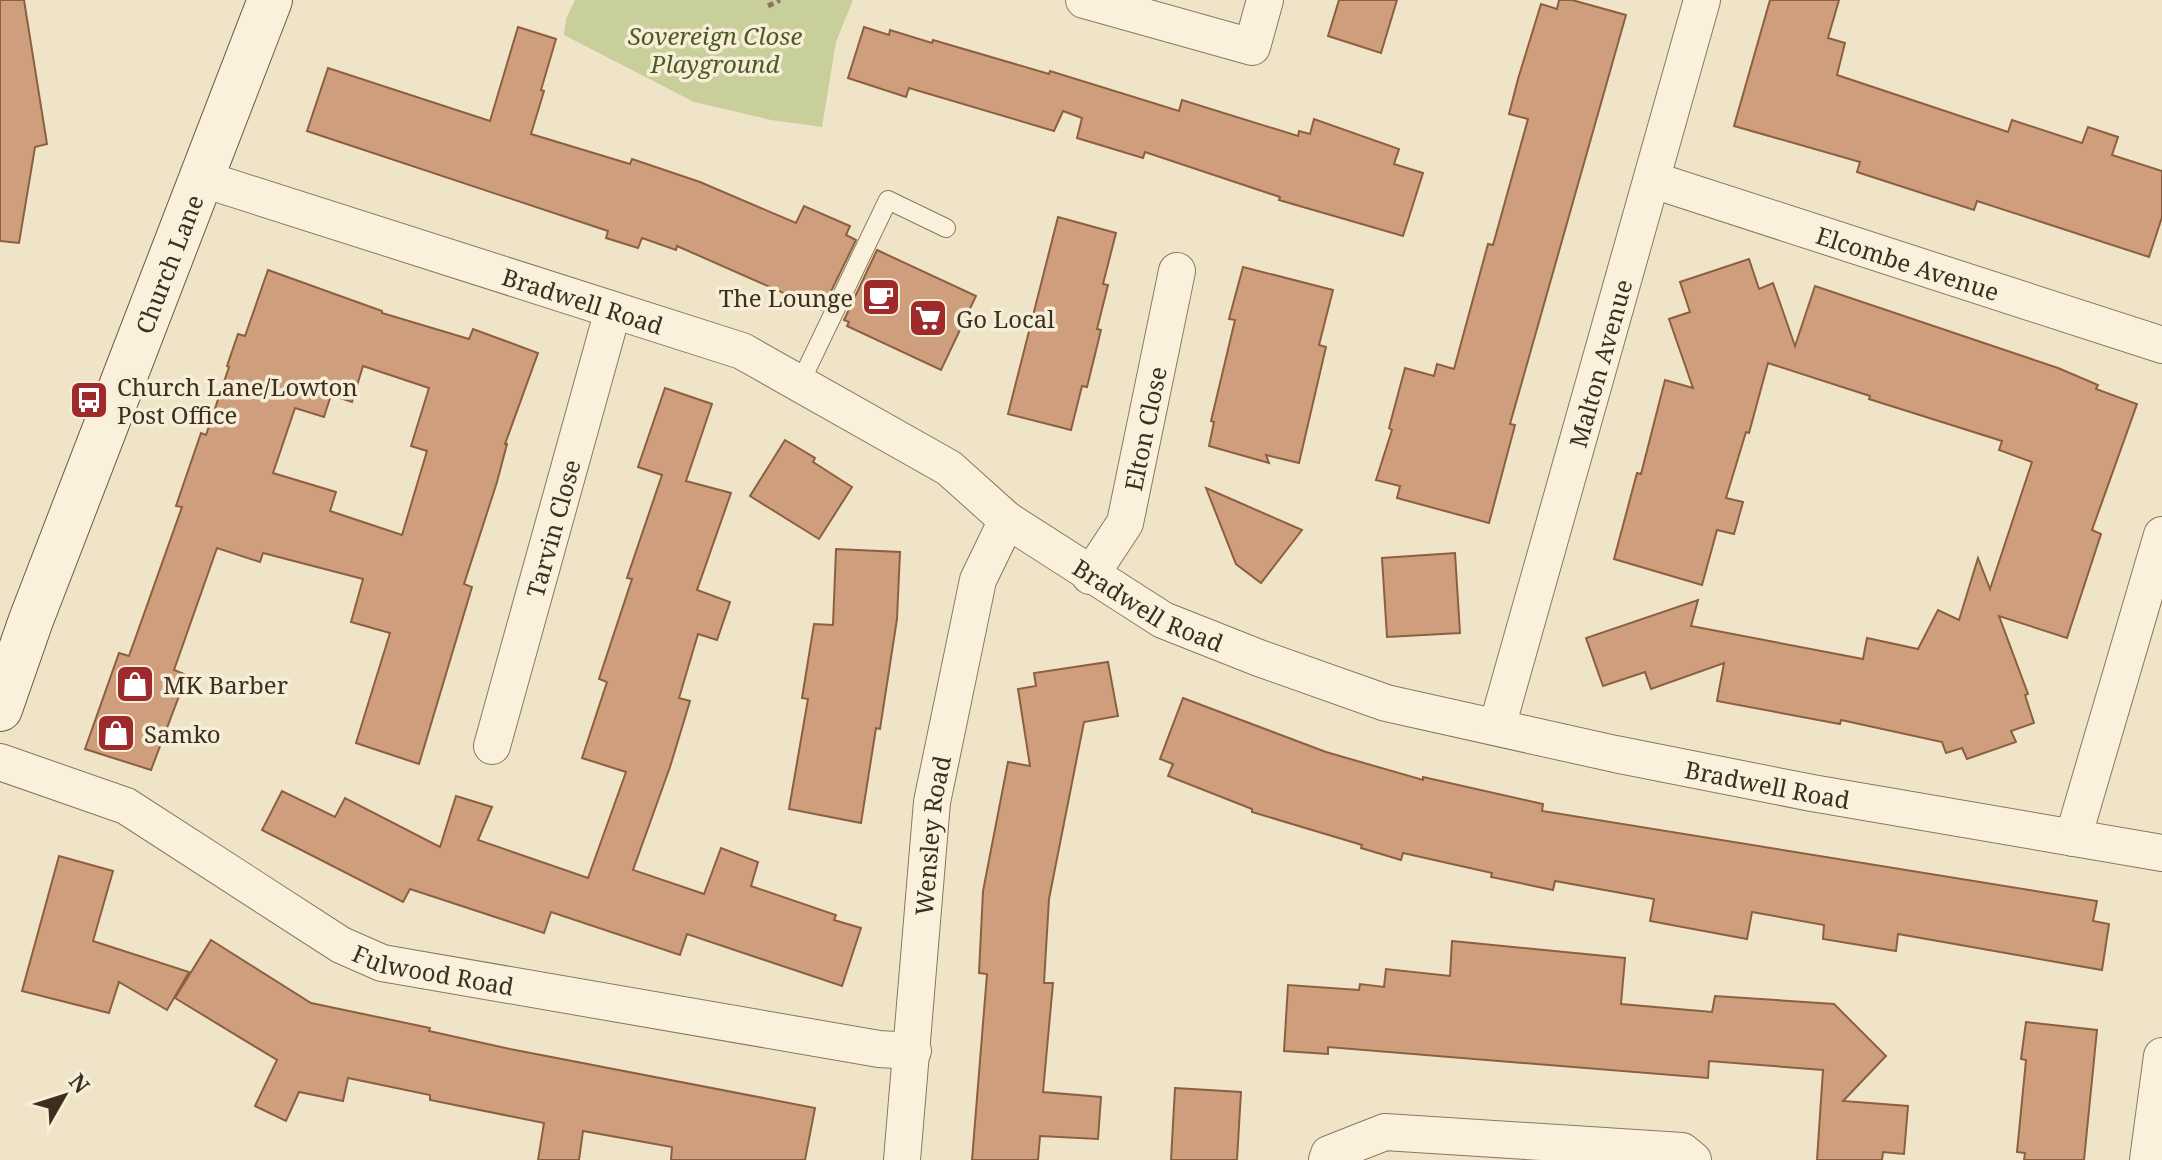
<svg xmlns="http://www.w3.org/2000/svg" width="2162" height="1160" font-family="'Noto Serif',serif">
	<style>
		.green { fill: #c9cf9b }
		.building { fill: #cf9f7d; stroke: #8d5f41; stroke-width: 2; fill-rule: evenodd }
		.lines { fill: none; stroke-linecap: round; stroke-linejoin: round }
		.service-casing { stroke: #8d765c; stroke-width: 20 }
		.minor-casing { stroke: #8d765c; stroke-width: 38 }
		.secondary-casing { stroke: #6f573f; stroke-width: 46 }
		.path { stroke: #8d765c; stroke-width: 5; stroke-dasharray: 6 4; stroke-linecap: butt }
		.service { stroke: #faf1dc; stroke-width: 18 }
		.minor { stroke: #faf1dc; stroke-width: 36 }
		.secondary { stroke: #faf1dc; stroke-width: 44 }
		.labels { text-anchor: middle; dominant-baseline: central; stroke-width: 7; stroke-linejoin: round; paint-order: stroke }
		.park-label { font-size: 24px; font-style: italic; fill: #4d5a26; stroke: #f7eed8 }
		.street-label { font-size: 24px; fill: #3d2e20; stroke: #f7eed8 }
		.poi-label { font-size: 24px; fill: #3d2e20; stroke: #f7eed8; text-anchor: start }
	</style>
	<rect width="100%" height="100%" fill="#f0e4c8"/>
	<path class="green" d="M575,0H853L836,42L822,127L771,120L694,102L564,35L566,19Z"/>
	<g class="building">
		<path d="M0,0H24L47,144L35,147L19,243L0,241Z"/>
		<path d="M1339,0H1397L1381,53L1328,36Z"/>
		<path d="M1559,0H1572L1626,15L1510,424L1515,425L1489,523L1397,498L1400,486L1376,480L1392,430L1389,428L1405,368L1434,376L1437,364L1454,369L1488,244L1493,245L1528,119L1509,114L1518,79L1541,4L1557,9Z"/>
		<path d="M1770,0H1839L1828,38L1845,43L1837,75L2008,132L2012,120L2082,143L2088,127L2118,137L2112,155L2162,171V217L2149,257L1977,201L1974,210L1857,172L1860,162L1734,126Z"/>
		<path d="M518,27L556,39L541,90L544,91L531,134L630,164L632,159L700,182L796,223L804,206L850,226L846,235L856,240L822,310L677,246L676,250L642,238L638,248L606,238L608,231L307,131L328,68L490,121Z"/>
		<path d="M864,27L889,35L890,30L932,43L933,40L1049,74L1050,71L1179,111L1182,100L1298,136L1299,131L1310,134L1314,119L1399,149L1394,164L1423,173L1403,236L1279,200L1280,197L1145,152L1143,158L1077,138L1082,118L1063,111L1054,131L909,88L906,97L848,78Z"/>
		<path d="M1058,217L1116,233L1103,284L1108,285L1097,329L1101,330L1087,387L1082,386L1071,430L1008,414Z"/>
		<path d="M877,250L976,296L941,370L847,326L849,322L844,320Z"/>
		<path d="M1749,259L1759,289L1773,283L1795,346L1815,286L2058,368L2098,385L2096,389L2137,404L2092,530L2101,534L2067,638L1999,616L2028,694L2025,695L2034,723L2011,731L2016,742L1967,759L1962,748L1946,753L1942,742L1841,720L1840,724L1717,701L1724,663L1651,689L1645,672L1603,686L1586,638L1698,600L1691,626L1863,659L1867,638L1918,649L1938,610L1959,620L1978,558L1990,589L2032,462L1999,450L2002,441L1869,399L1870,396L1768,363L1749,433L1746,432L1726,498L1743,502L1734,534L1717,530L1702,585L1614,559L1637,473L1641,474L1665,380L1693,388L1669,319L1690,312L1680,282Z"/>
		<path d="M1243,267L1333,290L1319,345L1326,347L1299,463L1266,455L1269,463L1209,446L1214,422L1211,421L1235,320L1229,319Z"/>
		<path d="M268,270L382,311V313L469,339L473,329L538,353L505,444H507L497,482L464,584L472,587L419,764L356,743L390,633L351,622L363,579L263,553L260,562L217,548L174,670L187,675L151,770L85,749L119,653L129,656L182,507L176,506L201,433L206,435L229,367L227,366L238,334L245,336ZM363,366L429,388L411,446L427,451L402,535L330,511L336,492L273,473L295,408L324,417L331,395L352,402Z"/>
		<path d="M665,388L712,404L686,481L731,493L697,590L730,602L717,640L698,634L679,698L690,701L670,767L633,870L704,894L721,848L758,862L751,886L836,915L834,920L861,928L842,986L687,934L680,955L551,912L544,933L410,889L403,902L262,830L282,791L335,817L345,798L440,847L456,796L492,807L478,840L588,878L626,772L582,758L607,682L599,679L632,579L627,578L662,475L638,467Z"/>
		<path d="M785,440L815,458L813,462L852,487L819,539L750,496Z"/>
		<path d="M1206,488L1302,530L1261,583L1236,564Z"/>
		<path d="M836,549L900,552L897,619L880,729L876,728L861,823L789,809L808,699L802,698L814,624L833,625Z"/>
		<path d="M1455,553L1460,633L1387,637L1382,558Z"/>
		<path d="M1108,662L1118,716L1084,722L1049,899L1044,983H1053L1043,1092L1101,1097L1098,1139L1040,1136L1038,1160H972L987,974L979,973L983,891L1008,762L1030,766L1018,689L1036,686L1034,673Z"/>
		<path d="M1183,698L1326,752L1423,780V777L1543,804L1542,811L2097,901L2093,921L2109,924L2102,970L1898,934L1896,951L1823,939L1824,925L1752,912L1747,939L1650,921L1654,899L1555,881L1553,890L1491,877L1492,873L1403,853L1401,860L1361,848L1362,845L1252,812V809L1168,776L1173,764L1160,759Z"/>
		<path d="M59,856L113,871L93,941L189,972L167,1010L119,982L109,1013L22,991Z"/>
		<path d="M211,940L311,1003L430,1028L429,1031L510,1049L815,1108L805,1160H671L672,1147L583,1131L579,1160H538L544,1123L430,1100V1095L348,1078L343,1101L299,1092L286,1121L255,1106L277,1060L175,998Z"/>
		<path d="M1452,941L1625,958L1621,1004L1712,1012L1715,996L1834,1004L1886,1056L1843,1101L1908,1106L1904,1154L1883,1152L1882,1160H1817L1823,1070L1709,1061L1708,1078L1328,1047V1054L1284,1051L1288,985L1359,990L1360,984L1384,987L1386,969L1450,976Z"/>
		<path d="M2026,1022L2097,1030L2084,1160H2024L2025,1153L2017,1152L2026,1060L2021,1059Z"/>
		<path d="M1175,1088L1241,1092L1237,1160H1171Z"/>
	</g>
	<g class="lines">
		<g class="service-casing">
			<path id="service" d="M800,383L888,200L946,228"/>
		</g>
		<g class="minor-casing">
			<g id="minor">
				<path d="M1084,0L1252,47L1265,0"/>
				<path id="s1" d="M200,178L742,351L949,468L1007,520L1163,620L1259,658L1386,703L1615,754L1812,793L2162,853"/>
				<path id="s2" d="M1653,180L2162,345"/>
				<path id="s3" d="M1090,576L1125,523L1177,271"/>
				<path id="s4" d="M1497,727L1702,0"/>
				<path id="s5" d="M492,746L613,310"/>
				<path id="s6" d="M0,762L126,806L341,945L382,963L879,1049L913,1051"/>
				<path d="M2073,838L2162,535"/>
				<path id="s7" d="M902,1160L932,802L978,580L1007,520"/>
				<path d="M1327,1160L1329,1154L1385,1132L1682,1151L1693,1160"/>
				<path d="M2148,1160L2162,1056"/>
			</g>
		</g>
		<g class="secondary-casing">
			<g id="secondary">
				<path id="s8" d="M0,709L31,620L270,0"/>
			</g>
		</g>
		<path class="path" d="M768,6L780,0"/>
		<use href="#service" class="service"/>
		<use href="#minor" class="minor"/>
		<use href="#secondary" class="secondary"/>
	</g>
	<defs>
		<g id="cafe-square" transform="scale(2)"><rect x="-9" y="-9" width="18" height="18" rx="4" fill="#9e2a2b" stroke="#f7eed8"/><path d="M-5.5-4.5H6V0H3Q3 3.5 0 3.5H-2.5Q-5.5 3.5-5.5 0ZM3-3.2v2h1.7v-2ZM-6 4.5H4V6H-6Z" fill="#fff"/></g>
		<g id="supermarket-square" transform="scale(2)"><rect x="-9" y="-9" width="18" height="18" rx="4" fill="#9e2a2b" stroke="#f7eed8"/><path d="M-6-5.5h2.5l.6 2H6L4.5 2H-2.5L-4.4-4H-6ZM-1.5 3.2a1.3 1.3 0 1 0 .1 0ZM3 3.2a1.3 1.3 0 1 0 .1 0Z" fill="#fff"/></g>
		<g id="bus-square" transform="scale(2)"><rect x="-9" y="-9" width="18" height="18" rx="4" fill="#9e2a2b" stroke="#f7eed8"/><path d="M-5-6H5V4H4V6H2V4H-2V6H-4V4H-5ZM-3.5-4V0h7V-4ZM-3.5 1.2v1.5H-2V1.2ZM2 1.2v1.5H3.5V1.2Z" fill="#fff"/></g>
		<g id="shop-square" transform="scale(2)"><rect x="-9" y="-9" width="18" height="18" rx="4" fill="#9e2a2b" stroke="#f7eed8"/><path d="M-5-2.5h2.3a2.7 3.5 0 0 1 5.4 0H5L5.5 6h-11ZM-1.5-2.5h3a1.5 2.3 0 0 0-3 0Z" fill="#fff"/></g>
	</defs>
	<g fill-rule="evenodd">
		<use href="#cafe-square" x="881" y="297"/>
		<use href="#supermarket-square" x="928" y="318"/>
		<use href="#bus-square" x="89" y="400"/>
		<use href="#shop-square" x="135" y="684"/>
		<use href="#shop-square" x="116" y="733"/>
	</g>
	<g class="labels">
		<g class="park-label">
			<text x="715" y="35">Sovereign Close<tspan x="715" dy="28">Playground</tspan></text>
		</g>
		<g class="street-label">
			<text stroke="none"><textPath href="#s2" startOffset="268">Elcombe Avenue</textPath></text>
			<text stroke="none"><textPath href="#s8" startOffset="476">Church Lane</textPath></text>
			<text stroke="none"><textPath href="#s1" startOffset="402">Bradwell Road</textPath></text>
			<text stroke="none"><textPath href="#s4" startOffset="378">Malton Avenue</textPath></text>
			<text stroke="none"><textPath href="#s3" startOffset="160">Elton Close</textPath></text>
			<text stroke="none"><textPath href="#s5" startOffset="226">Tarvin Close</textPath></text>
			<text stroke="none"><textPath href="#s1" startOffset="1050">Bradwell Road</textPath></text>
			<text stroke="none"><textPath href="#s1" startOffset="1698">Bradwell Road</textPath></text>
			<text stroke="none"><textPath href="#s7" startOffset="326">Wensley Road</textPath></text>
			<text stroke="none"><textPath href="#s6" startOffset="486">Fulwood Road</textPath></text>
		</g>
		<g class="poi-label">
			<text x="853" y="297" text-anchor="end">The Lounge</text>
			<text x="956" y="318">Go Local</text>
			<text x="117" y="386">Church Lane/Lowton<tspan x="117" dy="28">Post Office</tspan></text>
			<text x="163" y="684">MK Barber</text>
			<text x="144" y="733">Samko</text>
		</g>
	</g>
	<g transform="translate(64 1096) rotate(51)" stroke="#f7eed8" stroke-width="6" paint-order="stroke">
	<path d="M0-6L14 30L0 20L-14 30Z" fill="#3d2e20"/>
	<text y="-12" font-size="22" font-weight="bold" text-anchor="middle" fill="#3d2e20">N</text>
	</g>
</svg>
